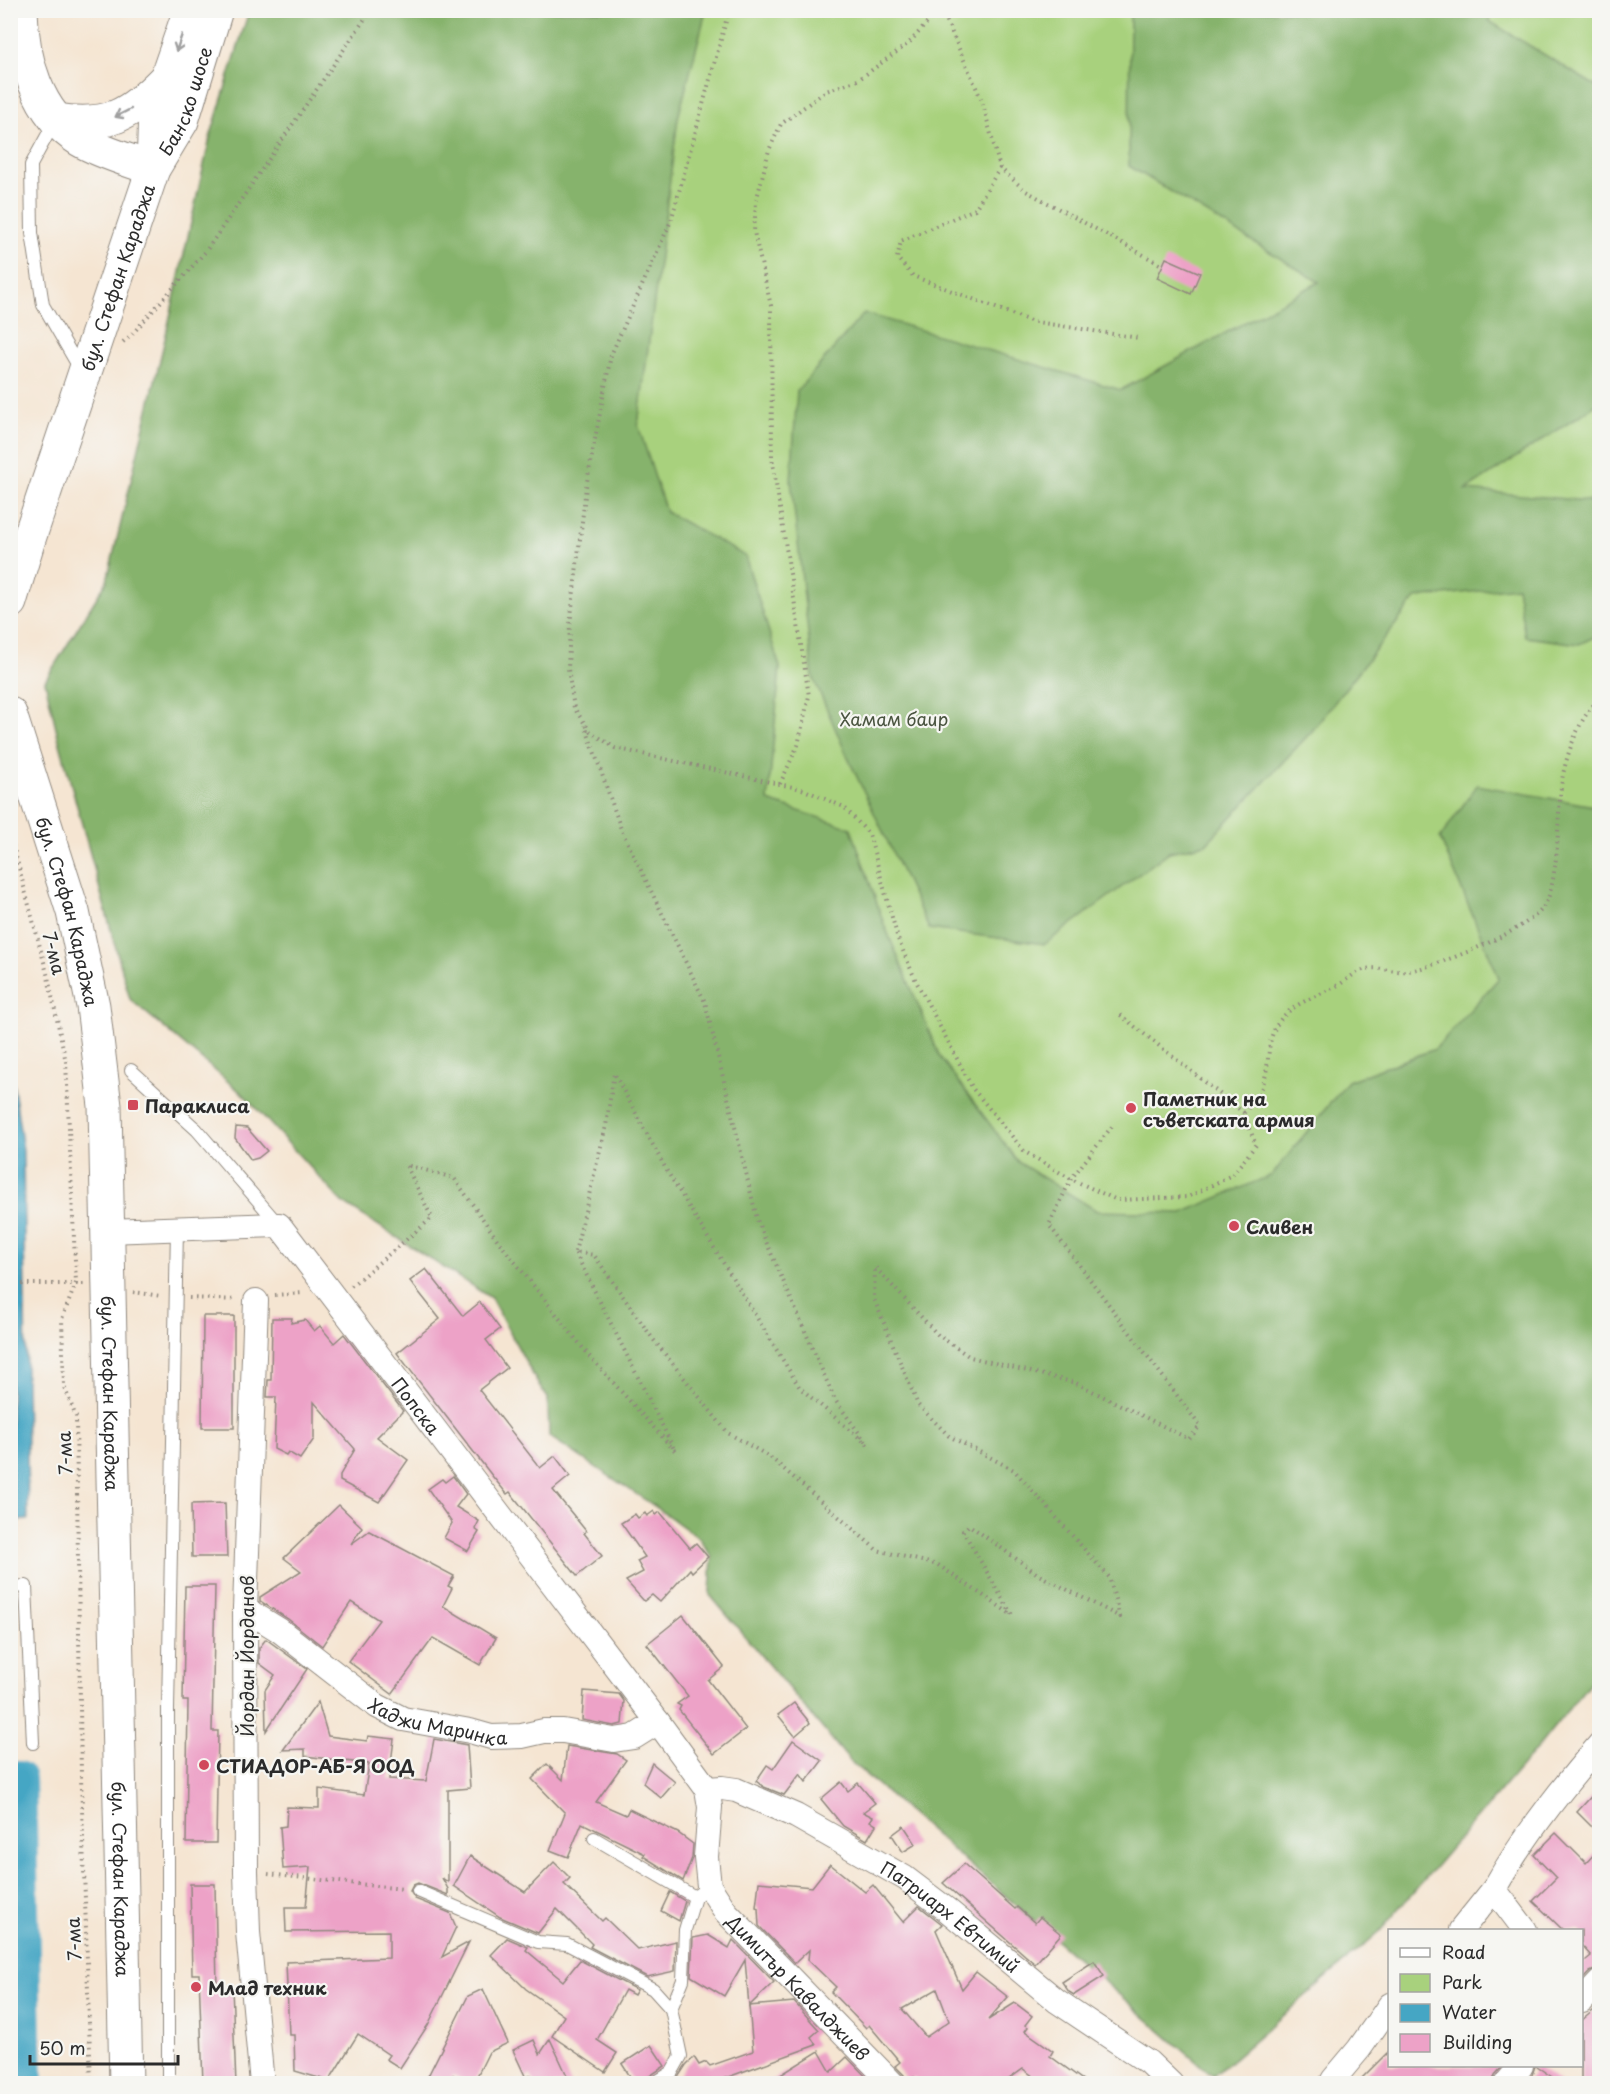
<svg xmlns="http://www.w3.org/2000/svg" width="1610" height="2094" font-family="'Playpen Sans',sans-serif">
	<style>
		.green { fill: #a8d17d; stroke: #6a7e54; stroke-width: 1.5 }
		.forest { fill: #86b36c; stroke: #586f4c; stroke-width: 1.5 }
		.water { fill: #45a6c4; stroke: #386878; stroke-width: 1.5 }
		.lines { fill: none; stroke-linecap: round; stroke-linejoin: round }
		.river { stroke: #45a6c4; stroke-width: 36 }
		.building { fill: #eda2c7; fill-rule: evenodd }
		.service-casing { stroke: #90887e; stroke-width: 14 }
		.minor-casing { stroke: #90887e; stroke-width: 26 }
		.secondary-casing { stroke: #90887e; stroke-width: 35 }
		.path { stroke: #90887e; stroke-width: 4; stroke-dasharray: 1.5 4.5; stroke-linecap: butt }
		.service { stroke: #fff; stroke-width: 12 }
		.minor { stroke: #fff; stroke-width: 24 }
		.secondary { stroke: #fff; stroke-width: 33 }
		.oneway { stroke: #a0a0a0 }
		.poi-dot { fill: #d1495b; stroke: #f6f6f2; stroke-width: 2 }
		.labels { text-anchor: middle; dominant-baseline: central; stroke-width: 4.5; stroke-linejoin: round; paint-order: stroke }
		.street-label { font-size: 18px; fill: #2b2b2b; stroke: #f6f6f2 }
		.park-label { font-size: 18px; fill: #4a5440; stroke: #f6f6f2 }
		.poi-label { font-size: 18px; font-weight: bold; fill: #2b2b2b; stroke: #f6f6f2; text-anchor: start }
	</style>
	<rect width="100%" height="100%" fill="#f6f6f2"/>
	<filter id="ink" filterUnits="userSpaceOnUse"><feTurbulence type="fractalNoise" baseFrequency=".0167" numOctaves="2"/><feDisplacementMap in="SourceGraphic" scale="12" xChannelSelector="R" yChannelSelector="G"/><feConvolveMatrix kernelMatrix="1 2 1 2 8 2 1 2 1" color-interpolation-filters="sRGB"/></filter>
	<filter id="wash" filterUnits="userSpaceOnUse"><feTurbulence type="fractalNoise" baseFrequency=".008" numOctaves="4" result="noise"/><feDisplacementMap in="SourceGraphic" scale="24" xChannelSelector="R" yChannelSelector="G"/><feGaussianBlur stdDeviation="1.35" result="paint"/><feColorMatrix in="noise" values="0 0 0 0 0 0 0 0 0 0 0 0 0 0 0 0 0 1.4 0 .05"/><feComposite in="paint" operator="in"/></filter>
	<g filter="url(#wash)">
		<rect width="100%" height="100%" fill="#f5e5d2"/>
		<path class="green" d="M249,11H1599V1671L1542,1742L1379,1932L1213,2076L850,1761L710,1595L712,1557L700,1539L656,1507L549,1436L548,1398L537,1382L491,1298L342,1202L244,1095L130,999L59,740L45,681L107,581L166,335L210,138Z"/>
		<g class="forest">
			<path d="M249,11H706L678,118L638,425L666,512L745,556L780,667L768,801L851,828L884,924L940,1057L1018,1162L1097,1211L1182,1213L1272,1175L1348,1081L1435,1049L1499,978L1440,838L1477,785L1599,807V1671L1542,1742L1379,1932L1213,2076L850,1761L710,1595L712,1557L700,1539L656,1507L549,1436L548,1398L537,1382L491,1298L342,1202L244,1095L130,999L59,740L45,681L107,581L166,335L210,138Z"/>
			<path d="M1130,11H1491L1489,21L1599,88V403L1466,490L1599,502V635L1579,644L1525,637L1517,587L1416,598L1313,730L1206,844L1169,852L1045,944L929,929L848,758L813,677L791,481L797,391L864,313L1121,390L1319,282L1129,166Z"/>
		</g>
		<path class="water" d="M11,1068L23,1150L28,1520L11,1521Z"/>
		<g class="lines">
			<path class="river" d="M18,1779L25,2084"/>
		</g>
		<g id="blocks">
			<g class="building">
				<path d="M1166,258L1200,273L1191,294L1157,278Z"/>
				<path d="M236,1127L247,1128L267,1151L258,1158L251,1160L235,1138Z"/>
				<path d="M426,1269L463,1316L480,1302L500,1329L486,1340L507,1368L479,1390L540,1468L555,1456L570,1476L553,1490L586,1531L584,1533L602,1556L577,1576L510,1492L507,1494L493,1477L397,1353L440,1319L410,1281Z"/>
				<path d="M203,1316H234V1428H202Z"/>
				<path d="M272,1318H292L291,1323L305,1320L314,1331L320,1326L334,1343L344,1334L403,1411L377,1437L408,1460L379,1502L340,1481V1475L355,1449L314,1402V1439L300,1459L288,1452L286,1455L274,1449L276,1397H267L268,1380H271Z"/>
				<path d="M453,1476L466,1494L456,1507L479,1521L475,1529L479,1532L468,1551L444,1538L452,1523L428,1489L442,1479L445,1482Z"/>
				<path d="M225,1503L227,1557H192L191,1504Z"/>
				<path d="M339,1505L362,1527L351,1544L369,1531L454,1576L448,1586L452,1588L443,1606L496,1638L480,1665L433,1638L392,1694L348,1661L379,1620L351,1602L322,1646L288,1619L260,1601V1597L301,1571L284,1558Z"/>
				<path d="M654,1511L656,1515L660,1512L690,1548L696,1543L708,1557L692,1572L690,1569L660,1602L652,1595L644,1601L626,1581L643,1572L637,1561L645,1557L621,1523L635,1514L638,1518L645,1513L647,1516Z"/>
				<path d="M185,1586H215L212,1731H218L216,1843H186L188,1701H183Z"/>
				<path d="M683,1615L724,1667L708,1680L746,1729L714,1754L679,1710L681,1706L677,1704L688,1696L647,1644Z"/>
				<path d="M266,1639L307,1669L266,1731L265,1690L275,1675L259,1663V1648Z"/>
				<path d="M584,1691L619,1694L624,1701L622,1724L614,1726L582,1720Z"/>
				<path d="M318,1702L328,1736L367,1741L368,1736L394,1739L389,1779L426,1781L434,1739L467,1745L470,1788L448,1790V1882L442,1878L448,1889V1895L418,1883L413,1885L410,1891L415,1899L450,1913L456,1927L442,1957L469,1942L428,2025L400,2068L386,2059L389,2055L358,2034L329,2081L295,2071L294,2035H289L286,1962L389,1958V1931L286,1932L285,1907H306L310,1867L283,1869L280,1827L286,1826L287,1807L319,1808V1789L364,1795L369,1764L305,1756V1749L283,1750Z"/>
				<path d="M794,1703L810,1723L795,1736L778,1715Z"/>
				<path d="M793,1740L822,1761L806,1782L800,1774L784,1795L764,1787L756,1781L767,1765L773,1769Z"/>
				<path d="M567,1746L617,1754L626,1760L596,1802L626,1815L629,1809L678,1833L693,1844L692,1858L683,1881L643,1856L645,1854L582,1823L568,1857L550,1850L565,1813L532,1779L547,1764L563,1780Z"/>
				<path d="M652,1763L675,1782L661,1798L643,1783Z"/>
				<path d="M841,1782L848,1791L858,1783L875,1803L863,1812L873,1817L870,1821L876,1825L867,1840L843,1826L821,1799Z"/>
				<path d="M1599,1788V1834L1577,1812Z"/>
				<path d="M904,1826L916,1844L903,1852L892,1835Z"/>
				<path d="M1556,1833L1586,1863L1599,1849V1968L1590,1972L1581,1981V1964L1591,1956L1581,1945V1930H1563L1533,1901L1556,1878L1534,1855Z"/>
				<path d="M470,1856L525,1892L554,1862L570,1878L564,1884L602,1921L605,1918L638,1950L676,1941L675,1971L647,1977L590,1947L592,1944L557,1909L538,1933L500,1917L454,1886Z"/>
				<path d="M830,1864L865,1892L873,1885L903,1922L919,1906L942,1924L936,1930L962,1989L976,1972L1008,1997L988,2020L1015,2003L1032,2016L1025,2025L1028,2027L1025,2031L1053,2051L1050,2056L1088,2084H1044L1023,2069L1002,2084H920L914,2077L907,2083L904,2075L895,2066L900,2062L869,2025L866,2028L831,1992L836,1987L808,1960L809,1950L795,1963L759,1926L758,1908L756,1907L759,1882L812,1887ZM937,1989L949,2021L926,2037L902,2009Z"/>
				<path d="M964,1864L1015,1909L1017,1907L1035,1923L1040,1917L1061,1934L1035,1964L943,1883Z"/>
				<path d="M190,1884H215L217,1988H232L236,2084H203L199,1974H192Z"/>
				<path d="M670,1892L685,1901L679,1921L661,1911Z"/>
				<path d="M708,1935L729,1948L733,1940L774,1982L749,2006L745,1960L724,1996L691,1976L693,1938Z"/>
				<path d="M507,1938L528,1947L526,1950L563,1981L580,1960L637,1990L634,1995L625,1990L597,2040L617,2053L605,2072L552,2036L564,2016L526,1989L491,1955Z"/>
				<path d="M1094,1961L1104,1976L1074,1995L1069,1992L1062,1982Z"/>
				<path d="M483,1989L508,2043L489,2052L473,2084L453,2075L449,2084H424L468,1996Z"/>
				<path d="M794,2002L819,2030L811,2037L816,2045L709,2084H669L677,2079L686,2065L694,2057L699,2065L706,2062L710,2066L753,2051L749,2006Z"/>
				<path d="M1599,2006V2084H1581V2021Z"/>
				<path d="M550,2039L571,2084H535L531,2075L526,2078L513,2050L534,2040L540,2054Z"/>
				<path d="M651,2045L665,2066L648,2077L645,2084H635L622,2064Z"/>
				<path d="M819,2051L831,2072L847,2057L873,2084H766Z"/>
				<path d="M1389,2051V2066H1503L1495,2075L1492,2084H1356Z"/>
				<path d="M1535,2066H1536L1562,2084H1525L1532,2075Z"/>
			</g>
		</g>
	</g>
	<g filter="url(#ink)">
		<use href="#blocks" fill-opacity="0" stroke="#90887e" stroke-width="1.5"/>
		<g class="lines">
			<g class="service-casing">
				<g id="service">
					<path d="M55,121L31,165L32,233L43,305L80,369"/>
					<path d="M131,1070L197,1130L278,1224"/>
					<path d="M10,1587L26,1586L33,1743"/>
					<path d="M594,1838L695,1897"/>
					<path d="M418,1891L538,1942L567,1944L653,1989L671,2009L681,2056L672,2072L653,2084"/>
					<path d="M671,2009L683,1980L685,1930L695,1897L709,1886"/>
					<path d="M168,2084V1709L177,1228"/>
				</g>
			</g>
			<g class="minor-casing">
				<g id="minor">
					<path id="s1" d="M107,1231L279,1225L658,1722L707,1789L710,1807L706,1857L709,1886L726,1912L893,2084"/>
					<path d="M256,1301L245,1609L246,1872L248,1932L262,2084"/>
					<path id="s2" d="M245,1609L279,1630L377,1706L403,1719L470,1731L491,1737L522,1736L544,1731H563L614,1740L634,1737L658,1722"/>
					<path id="s3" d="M707,1789L722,1788L736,1790L796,1816L905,1878L946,1909L1057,2001L1148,2062L1171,2084"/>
					<path d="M1461,1930L1494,1889"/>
					<path d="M1525,1930L1494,1889C1523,1837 1561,1789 1600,1744"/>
					<path d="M1582,2001L1600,1982"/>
					<path d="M1333,2080L1359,2049L1390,2005"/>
					<path d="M1506,2084L1521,2066"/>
				</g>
			</g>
			<g class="secondary-casing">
				<g id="secondary">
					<path d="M21,10C22,58 37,114 80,140C102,153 129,160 153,169"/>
					<path d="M56,120C108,128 129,116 165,79"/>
					<path d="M153,167L155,111L190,10"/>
					<path id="s4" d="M10,602L28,542L153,169L182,121L216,10"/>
					<path id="s5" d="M10,714L73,912L93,1006L105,1106L126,2084"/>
				</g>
			</g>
			<g class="path">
				<path d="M729,10L671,221L611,355L586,487L570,625L568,669L574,708L590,731L615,748L802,789L844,807L869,834L898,939L916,981L973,1089L1025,1152L1071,1179L1117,1200L1188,1197L1232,1175L1256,1145L1244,1113L1119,1014"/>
				<path d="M942,10L982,101L1000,168L1026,191L1162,265"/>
				<path d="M1000,168L975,209L901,241L897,258L913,276L1030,321L1139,338"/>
				<path d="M123,342L133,333L206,251L371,10"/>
				<path d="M780,784L798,745L809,696L772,457L771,306L754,232L756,202L769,150L781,124L826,91L858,80L909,43L939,10"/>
				<path d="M10,834L48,977L66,1062L76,1283L62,1319L64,1386L76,1417L81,1777L91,2084"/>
				<path d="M1244,1113C1250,1105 1259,1096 1262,1087C1273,1060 1262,1034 1288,1012C1302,1000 1323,994 1340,984C1347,980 1355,972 1363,970C1377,965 1393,973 1408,971C1437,967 1525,931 1542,909C1551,897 1553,880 1555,866C1559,837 1558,808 1562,780C1566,756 1580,714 1600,699"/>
				<path d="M575,1252L606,1126L614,1073L667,1171L800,1388L868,1445L835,1400L758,1223L705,1002L621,829L585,725"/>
				<path d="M10,1284H84"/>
				<path d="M351,1286L432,1218L406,1165L454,1178L499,1242L590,1357L675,1451L575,1252L594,1255L653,1339L728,1433L770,1457L877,1550L938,1565L1012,1615L963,1531L969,1525L1039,1575L1120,1617L1109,1577L1014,1470L949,1436L918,1405L874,1299L875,1267L938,1335L970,1357L1076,1383L1189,1439L1200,1426L1049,1225L1071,1179L1114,1124"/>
				<path d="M133,1292L161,1296"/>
				<path d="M275,1295L304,1293"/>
				<path d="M189,1298L236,1300"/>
				<path d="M268,1874L403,1889"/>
			</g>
			<use href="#service" class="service"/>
			<use href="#minor" class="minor"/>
			<use href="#secondary" class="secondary"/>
		</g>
		<defs><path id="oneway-shaft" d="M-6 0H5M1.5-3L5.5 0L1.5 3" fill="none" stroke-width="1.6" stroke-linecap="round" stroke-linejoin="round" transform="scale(1.5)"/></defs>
		<g class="oneway">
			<use href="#oneway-shaft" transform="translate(179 43) rotate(109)"/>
			<use href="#oneway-shaft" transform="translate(123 113) rotate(153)"/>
		</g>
	</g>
	<g class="poi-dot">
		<rect x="127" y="1099" width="12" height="12" rx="3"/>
		<circle cx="1131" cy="1108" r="6"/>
		<circle cx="1234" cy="1226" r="6"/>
		<circle cx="204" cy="1765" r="6"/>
		<circle cx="196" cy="1987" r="6"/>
	</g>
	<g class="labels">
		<g class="street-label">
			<text stroke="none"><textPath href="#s4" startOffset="532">Банско шосе</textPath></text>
			<text stroke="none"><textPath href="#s4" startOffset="342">бул. Стефан Караджа</textPath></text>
			<text stroke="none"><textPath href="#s5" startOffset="206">бул. Стефан Караджа</textPath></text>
			<text transform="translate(55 953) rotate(76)">7-ма</text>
			<text stroke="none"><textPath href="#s5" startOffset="692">бул. Стефан Караджа</textPath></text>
			<text stroke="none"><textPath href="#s1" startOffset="399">Попска</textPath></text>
			<text transform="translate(64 1453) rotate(-92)">7-ма</text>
			<text transform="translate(246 1656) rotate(-90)">Йордан Йорданов</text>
			<text stroke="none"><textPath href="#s2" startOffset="228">Хаджи Маринка</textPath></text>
			<text stroke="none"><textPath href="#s5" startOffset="1178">бул. Стефан Караджа</textPath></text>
			<text stroke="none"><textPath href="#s3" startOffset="279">Патриарх Евтимий</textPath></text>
			<text transform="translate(73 1939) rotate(-92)">7-ма</text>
			<text stroke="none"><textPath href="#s1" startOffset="1113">Димитър Кавалджиев</textPath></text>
		</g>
		<g class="park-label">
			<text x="894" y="718">Хамам баир</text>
		</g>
		<g class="poi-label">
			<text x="1143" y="1098">Паметник на<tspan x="1143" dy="21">съветската армия</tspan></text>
			<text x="145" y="1105">Параклиса</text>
			<text x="1246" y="1226">Сливен</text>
			<text x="216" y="1765">СТИАДОР-АБ-Я ООД</text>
			<text x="208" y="1987">Млад техник</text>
		</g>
	</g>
	<rect width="1610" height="2094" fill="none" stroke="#f6f6f2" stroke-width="36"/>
	<rect x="1388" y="1929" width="195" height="138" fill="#f6f6f2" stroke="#a5a5a2" stroke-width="1.5"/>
	<rect x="1400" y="1948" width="30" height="9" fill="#ffffff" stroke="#a5a5a2" stroke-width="1.5"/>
	<text x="1442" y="1959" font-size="18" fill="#2b2b2b">Road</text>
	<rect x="1400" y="1974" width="30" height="18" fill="#a8d17d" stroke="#a5a5a2" stroke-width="1.5"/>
	<text x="1442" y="1989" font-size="18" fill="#2b2b2b">Park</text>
	<rect x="1400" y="2004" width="30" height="18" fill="#45a6c4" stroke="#a5a5a2" stroke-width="1.5"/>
	<text x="1442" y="2019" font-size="18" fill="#2b2b2b">Water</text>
	<rect x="1400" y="2034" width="30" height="18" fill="#eda2c7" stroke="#a5a5a2" stroke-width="1.5"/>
	<text x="1442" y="2049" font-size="18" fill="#2b2b2b">Building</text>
	<path d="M30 2055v9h148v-9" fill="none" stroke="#2b2b2b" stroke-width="3"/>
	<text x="39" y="2055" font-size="18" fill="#2b2b2b" stroke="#f6f6f2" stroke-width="4.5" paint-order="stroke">50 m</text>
</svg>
